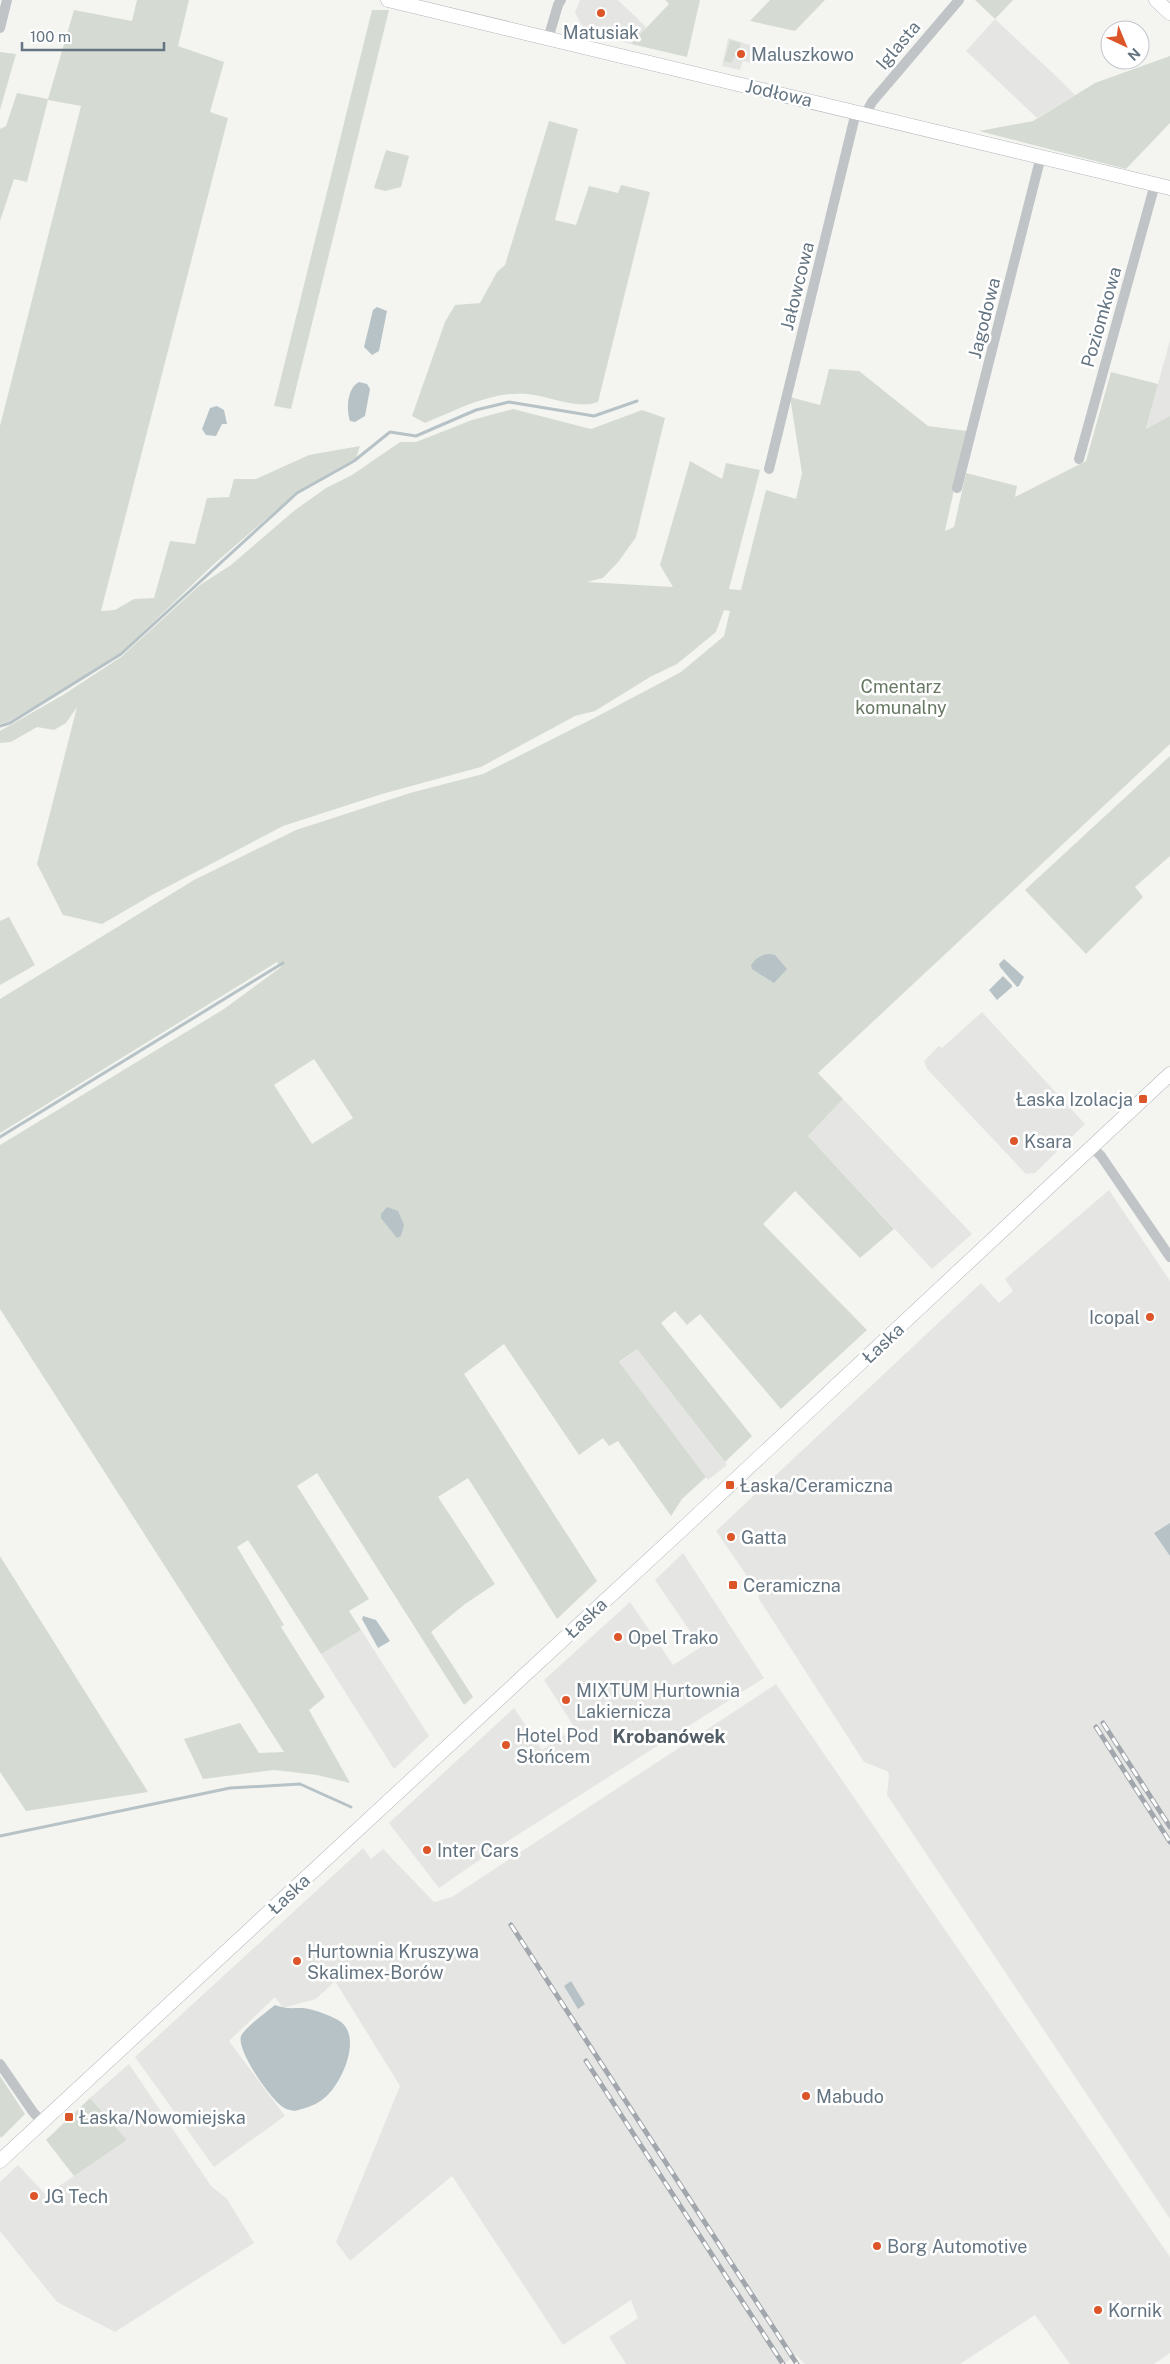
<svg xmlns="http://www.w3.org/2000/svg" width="1170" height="2364" font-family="'Public Sans',sans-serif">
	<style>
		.built { fill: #e5e6e4 }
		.green { fill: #d5dbd2; fill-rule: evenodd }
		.water { fill: #b7c2c7 }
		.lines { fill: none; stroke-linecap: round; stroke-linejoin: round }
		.stream { stroke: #b7c2c7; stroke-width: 3 }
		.secondary-casing { stroke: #b2b7bb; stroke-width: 15 }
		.street { stroke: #c0c4c7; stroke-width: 10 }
		.secondary { stroke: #fff; stroke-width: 14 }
		.rail-casing { stroke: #a1a7ac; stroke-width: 5 }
		.rail { stroke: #fff; stroke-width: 3; stroke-dasharray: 9; stroke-linecap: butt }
		.poi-dot { fill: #dc5629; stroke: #fff; stroke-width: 2 }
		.labels { text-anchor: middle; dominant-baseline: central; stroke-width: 5; stroke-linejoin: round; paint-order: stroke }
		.poi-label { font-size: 18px; fill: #647481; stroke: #fff; text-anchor: start }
		.street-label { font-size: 18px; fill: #647481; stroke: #fff }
		.park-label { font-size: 18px; fill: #677863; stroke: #fff }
		.neighbourhood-label { font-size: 19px; font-weight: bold; fill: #525d66; stroke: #fff }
	</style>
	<rect width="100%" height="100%" fill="#f4f5f1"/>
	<g class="built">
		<path d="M580,0H618L647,28L631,44L587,34L575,13Z"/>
		<path d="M995,19L1057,77L1075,95L1037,118L966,51Z"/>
		<path d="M728,38L759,48L756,64L743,61L740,70L722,66Z"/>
		<path d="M1170,340V416L1146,430L1158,384Z"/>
		<path d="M982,1012L1085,1124L1035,1173L1026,1174L927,1069L924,1061L939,1046L942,1048Z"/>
		<path d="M843,1099L972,1234L932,1269L808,1136Z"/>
		<path d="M1109,1190L1170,1281V2219L887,1795L889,1775L887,1771L864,1762L759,1599L758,1592L716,1531L981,1283L999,1303L1013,1291L1005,1279Z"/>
		<path d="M637,1349L727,1465L708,1480L619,1363Z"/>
		<path d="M683,1553L764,1678L494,1850L439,1888L389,1823L514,1708L542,1750L575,1728L544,1680L630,1602L673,1665L701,1647L655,1580Z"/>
		<path d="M361,1630L429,1736L394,1769L321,1654Z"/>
		<path d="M776,1684L1170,2257V2353L1154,2364H1070L1035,2315L960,2364H805L796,2355L784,2364H626L609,2337L638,2318L631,2300L563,2345L452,2176L350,2261L336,2242L400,2086L335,1981L316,1999L283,2008L275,1997L229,2041L285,2116L214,2167L135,2057L363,1848L371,1859L383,1849L434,1902L452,1897Z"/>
		<path d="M129,2064L211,2186L227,2199L254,2243L115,2332L57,2302L0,2231V2182L18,2165L46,2195L127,2140L90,2098Z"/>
	</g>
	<g class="green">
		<path d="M137,0H189L178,46L224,62L210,112L228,118L101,611L115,610L134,599L154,598L170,541L195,544L207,498L229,497L234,479H256L309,455L360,446L356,458L297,492L214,564L123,651L65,688L10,721L0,724V426L81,106L48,100L27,182L14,179L0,221V129L6,126L17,93L48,99L74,10L132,21Z"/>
		<path d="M665,0H700L687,57L631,44L669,4Z"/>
		<path d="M770,0H825L795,31L750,21Z"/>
		<path d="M975,0H1013L995,19Z"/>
		<path d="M372,10H389L291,409L274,406Z"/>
		<path d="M730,40L741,43L739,51L731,63L724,61Z"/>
		<path d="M0,52L16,54L0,110Z"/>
		<path d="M1170,56V123L1126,169L979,131L1033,121L1095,83Z"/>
		<path d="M549,121L578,129L555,220L576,225L589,186L618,193L621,185L650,192L598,402C576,410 550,396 527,394C491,391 457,410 425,423L412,416L445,322L455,305L480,303L497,272L505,265Z"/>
		<path d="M386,150L409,156L401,187L385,191L374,188Z"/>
		<path d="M829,369L859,371L928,426L967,431L945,531L954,527L966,473L1017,486L1015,497L1086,461L1111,372L1158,384L1146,429L1170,416V744L818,1073L843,1099L808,1136L894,1229L860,1258L795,1191L763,1224L867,1330L781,1409L700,1314L687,1325L675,1311L661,1323L752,1436L725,1462L637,1349L619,1362L706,1477L682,1499L671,1516L618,1441L609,1446L603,1438L579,1455L504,1344L464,1374L597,1581L557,1619L468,1478L438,1497L495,1584L465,1604L431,1632L473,1697L464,1705L317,1473L297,1486L369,1599L349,1611L361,1630L321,1654L248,1540L237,1547L284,1625L281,1627L325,1697L309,1710L350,1783L317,1775L274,1770L203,1779L184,1739L240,1723L259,1753L284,1752L0,1309V1145L224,1009L281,967L277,962L0,1133V999L194,880L296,830L410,793L483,774L598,716L681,672L724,636L730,611L724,610L716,632L677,664L650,677L595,711L575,716L481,767L382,794L283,826L152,895L102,924L63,915L37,864L77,707L66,723L54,730L37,727L11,742L0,743V731L63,695L121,657L200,585L231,565L295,510L326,488L352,475L400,442H416L472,420L513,409L591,429L642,410L665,418L636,537L619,561L603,578L587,582L673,587L660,565L690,461L722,479L726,463L760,470L729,589L741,590L766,490L796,499L802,473L790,397L820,405ZM314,1059L353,1118L312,1144L274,1085Z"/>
		<path d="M1170,756V856L1135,887L1143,897L1086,954L1025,890Z"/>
		<path d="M9,917L35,965L0,985V921Z"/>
		<path d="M0,1556L148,1792L26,1811L0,1772Z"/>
		<path d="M0,2076L25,2114L1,2138L0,2136Z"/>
		<path d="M90,2098L127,2140L74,2176L46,2140Z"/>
	</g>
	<g class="water">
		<path d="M377,307L387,311L379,351L372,355L364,347L373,310Z"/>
		<path d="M359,382L367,384L370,389L365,416L355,422L350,421C346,409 347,388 359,382Z"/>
		<path d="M217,406L224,410L227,424H222L216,436L206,435L202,429L210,408Z"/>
		<path d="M769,954L775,955L787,969L774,983L752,969L751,965C756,958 760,955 769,954Z"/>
		<path d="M1004,959L1024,977L1019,986L1017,987L1000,967L999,964Z"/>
		<path d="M1003,976L1012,985V987L997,1000L989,990Z"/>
		<path d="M387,1207L398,1211L404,1225L401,1236L397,1238L381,1218V1214Z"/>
		<path d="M1170,1523V1556L1154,1533Z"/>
		<path d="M363,1616L376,1620L390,1641L378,1648L362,1619Z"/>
		<path d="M571,1981L585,2004L578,2009L564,1986Z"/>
		<path d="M275,2005C290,2011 297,2006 309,2009C319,2011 334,2017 341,2022C363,2039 340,2088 322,2100C314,2106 303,2109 294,2111C290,2110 285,2109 283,2107C271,2100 236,2050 241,2036C245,2027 267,2012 275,2005Z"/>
	</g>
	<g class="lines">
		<g class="stream">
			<path d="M0,726L10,723L121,654L297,493L354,461L390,432L416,436L476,410L509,402L594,416L637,401"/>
			<path d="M0,1137L283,963"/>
			<path d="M0,1836L230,1788L300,1784L351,1807"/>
		</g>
		<g class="secondary-casing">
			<g id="secondary">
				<path d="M388,0L1170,188"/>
				<path d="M1156,0L1170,13"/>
				<path d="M0,2161L690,1522L1170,1074"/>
			</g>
		</g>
		<g class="street">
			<path d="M0,28L7,0"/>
			<path d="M548,39L558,5L561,0"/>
			<path d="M866,113L872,102L959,0"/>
			<path d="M1079,459L1155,184"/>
			<path d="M769,469L856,112"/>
			<path d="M957,488L1041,156"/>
			<path d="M1092,1147L1101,1156L1170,1257"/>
			<path d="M0,2064L33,2112L42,2122"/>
		</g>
		<use href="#secondary" class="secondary"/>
		<g class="rail-casing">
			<g id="rail">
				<path d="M1103,1723L1170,1827"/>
				<path d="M1096,1727L1170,1842"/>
				<path d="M511,1925L797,2364"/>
				<path d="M586,2061L783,2364"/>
			</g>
		</g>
		<use href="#rail" class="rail"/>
	</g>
	<g class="poi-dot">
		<circle cx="601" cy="13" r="5"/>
		<circle cx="741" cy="54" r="5"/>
		<rect x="1138" y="1094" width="10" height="10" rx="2.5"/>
		<circle cx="1014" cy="1141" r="5"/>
		<circle cx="1150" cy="1317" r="5"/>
		<rect x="725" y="1480" width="10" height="10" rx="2.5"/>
		<circle cx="731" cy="1537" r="5"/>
		<rect x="728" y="1580" width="10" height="10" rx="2.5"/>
		<circle cx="618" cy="1637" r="5"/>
		<circle cx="566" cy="1700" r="5"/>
		<circle cx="506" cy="1745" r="5"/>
		<circle cx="427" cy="1850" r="5"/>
		<circle cx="297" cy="1961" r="5"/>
		<circle cx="806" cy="2096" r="5"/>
		<rect x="64" y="2112" width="10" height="10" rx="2.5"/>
		<circle cx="34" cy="2196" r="5"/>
		<circle cx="877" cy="2246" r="5"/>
		<circle cx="1098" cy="2310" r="5"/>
	</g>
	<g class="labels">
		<g class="poi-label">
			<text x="601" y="32" text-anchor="middle">Matusiak</text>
			<text x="751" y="54">Maluszkowo</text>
			<text x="1133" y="1099" text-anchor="end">Łaska Izolacja</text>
			<text x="1024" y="1141">Ksara</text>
			<text x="1140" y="1317" text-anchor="end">Icopal</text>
			<text x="740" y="1485">Łaska/Ceramiczna</text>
			<text x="741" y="1537">Gatta</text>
			<text x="743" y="1585">Ceramiczna</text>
			<text x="628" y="1637">Opel Trako</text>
			<text x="576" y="1690">MIXTUM Hurtownia<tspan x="576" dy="21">Lakiernicza</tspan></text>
			<text x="516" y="1735">Hotel Pod<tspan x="516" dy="21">Słońcem</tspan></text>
			<text x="437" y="1850">Inter Cars</text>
			<text x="307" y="1951">Hurtownia Kruszywa<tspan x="307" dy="21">Skalimex-Borów</tspan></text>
			<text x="816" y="2096">Mabudo</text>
			<text x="79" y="2117">Łaska/Nowomiejska</text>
			<text x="44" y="2196">JG Tech</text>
			<text x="887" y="2246">Borg Automotive</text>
			<text x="1108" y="2310">Kornik</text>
		</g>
		<g class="street-label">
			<text transform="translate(898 45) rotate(-50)">Iglasta</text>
			<text transform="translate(779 93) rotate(13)">Jodłowa</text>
			<text transform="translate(797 286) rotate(-76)">Jałowcowa</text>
			<text transform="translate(1101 317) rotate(-74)">Poziomkowa</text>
			<text transform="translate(984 318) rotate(-76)">Jagodowa</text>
			<text transform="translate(883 1343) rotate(-43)">Łaska</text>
			<text transform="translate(586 1618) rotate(-43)">Łaska</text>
			<text transform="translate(289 1894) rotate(-43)">Łaska</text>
		</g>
		<g class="park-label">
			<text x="901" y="686">Cmentarz<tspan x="901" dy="21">komunalny</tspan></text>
		</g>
		<g class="neighbourhood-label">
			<text x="669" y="1736">Krobanówek</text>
		</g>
	</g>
	<g transform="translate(1125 45) rotate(136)"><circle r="24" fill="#ffffff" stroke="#c1c7cd"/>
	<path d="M0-4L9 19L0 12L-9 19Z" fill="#dc5629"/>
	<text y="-8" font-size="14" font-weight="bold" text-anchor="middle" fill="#647481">N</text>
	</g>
	<path d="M22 42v8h142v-8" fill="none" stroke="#647481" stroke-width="2.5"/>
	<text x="30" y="42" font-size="15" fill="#647481" stroke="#ffffff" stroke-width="4" paint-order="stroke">100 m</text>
</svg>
